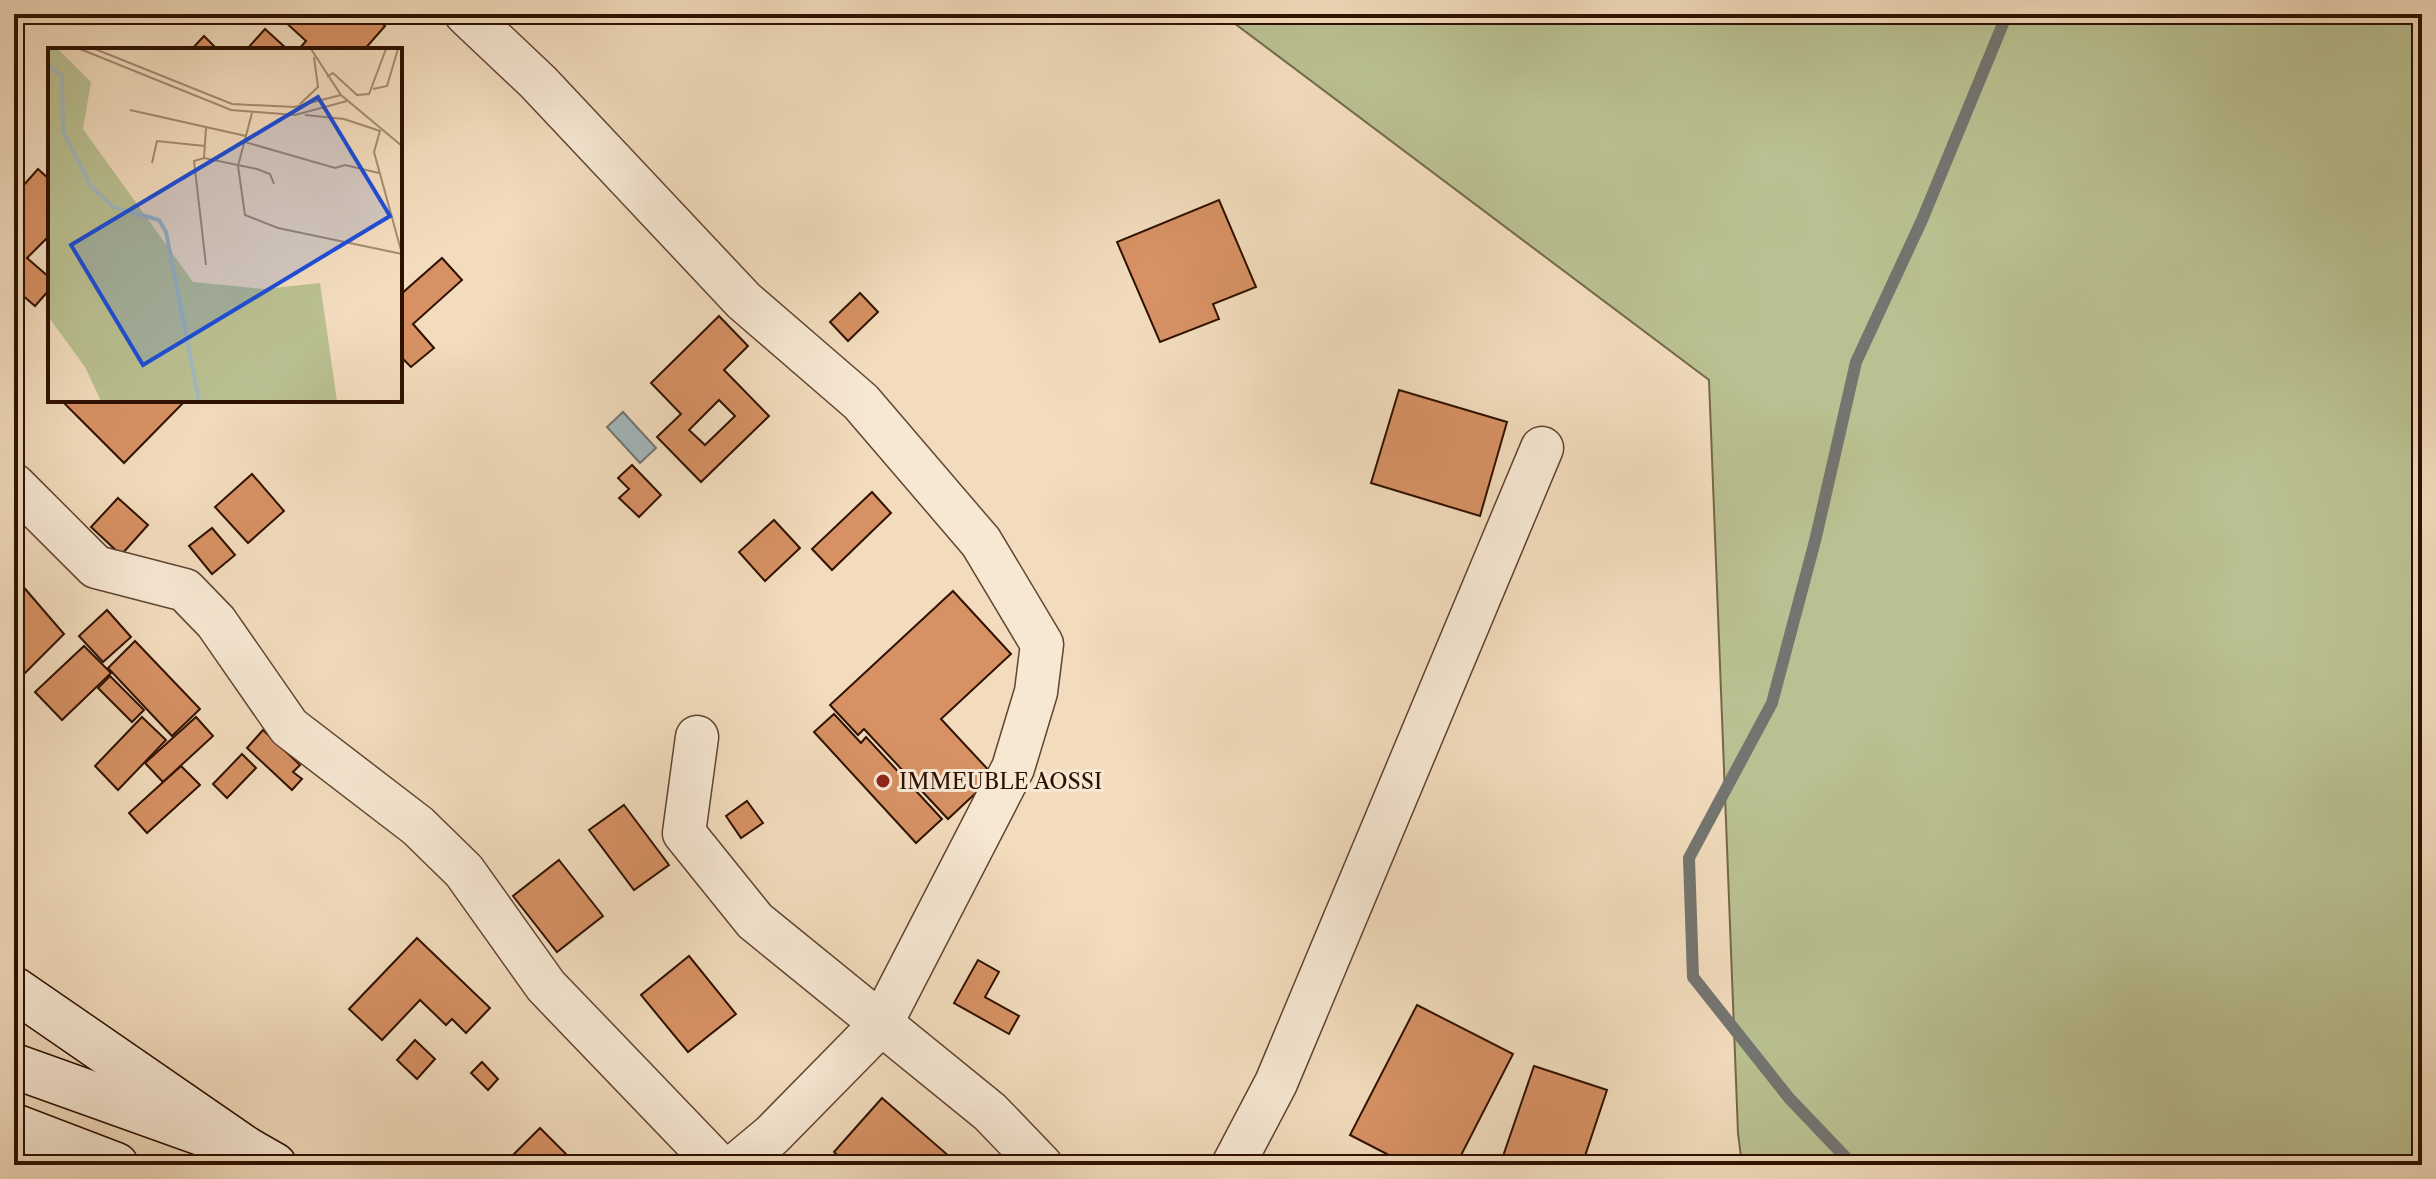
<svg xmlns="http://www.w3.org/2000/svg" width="2436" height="1179" font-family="'Libre Caslon Text',serif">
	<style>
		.green { fill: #bac091; stroke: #746848; stroke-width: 2 }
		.water { fill: #a2b8bd; stroke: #747571; stroke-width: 2 }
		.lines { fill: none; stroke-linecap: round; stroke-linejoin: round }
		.stream { stroke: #747571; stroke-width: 12 }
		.building { fill: #d79164; stroke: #2f1100; stroke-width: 2; fill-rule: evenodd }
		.street-casing { stroke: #60442f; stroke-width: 45 }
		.secondary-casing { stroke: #2f1100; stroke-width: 47 }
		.street { stroke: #f7e8d4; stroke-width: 42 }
		.secondary { stroke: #f7e8d4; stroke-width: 44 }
		.poi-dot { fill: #8f2418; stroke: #f7e8d4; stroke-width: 3 }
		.labels { text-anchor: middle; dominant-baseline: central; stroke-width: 6; stroke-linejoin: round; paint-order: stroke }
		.poi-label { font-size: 22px; fill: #2f1100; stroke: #f7e8d4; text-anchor: start }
		.inset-river { fill: none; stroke: #a2b8bd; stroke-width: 4 }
		.inset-road { fill: none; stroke: #a48b71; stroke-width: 2 }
		.view { fill: #1d4ed8; fill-opacity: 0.15; stroke: #1d4ed8; stroke-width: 4 }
		.inset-edge { fill: none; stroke: #2f1100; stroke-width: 4 }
	</style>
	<rect width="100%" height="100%" fill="#f2dcbd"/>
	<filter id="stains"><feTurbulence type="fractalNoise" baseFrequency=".0025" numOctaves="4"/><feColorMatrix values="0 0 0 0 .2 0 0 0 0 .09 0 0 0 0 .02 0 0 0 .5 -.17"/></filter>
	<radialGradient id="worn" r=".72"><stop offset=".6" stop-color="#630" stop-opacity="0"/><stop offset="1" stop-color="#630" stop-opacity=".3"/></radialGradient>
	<path class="green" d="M1222,14H2422V1165H1742L1738,1133L1709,380Z"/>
	<path class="water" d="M623,412L656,448L640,463L607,427Z"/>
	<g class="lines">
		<path class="stream" d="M1853,1165L1789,1098L1693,977L1689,858L1772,703L1816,537L1856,362L1922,220L2007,14"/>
	</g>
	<g class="building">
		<path d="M282,14H371L385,26L364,50H298L306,41L280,17Z"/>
		<path d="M265,29L288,50L247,49Z"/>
		<path d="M204,36L218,50H191Z"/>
		<path d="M38,169L50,180V235L27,258L50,278V289L35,306L14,288V196Z"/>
		<path d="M1219,200L1256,287L1213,304L1219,319L1160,342L1117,242Z"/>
		<path d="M442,258L462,280L413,324L434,348L411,367L400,356V295Z"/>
		<path d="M860,293L878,312L848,341L830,322Z"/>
		<path d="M719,316L748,346L724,370L769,416L701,482L657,437L681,414L651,383ZM719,400L735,416L705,445L689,430Z"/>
		<path d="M1399,390L1507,422L1480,516L1371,483Z"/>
		<path d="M61,400H186L124,463Z"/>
		<path d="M632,465L661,495L639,517L619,498L629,489L618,478Z"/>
		<path d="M252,474L284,511L248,543L215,507Z"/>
		<path d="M872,492L891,513L832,570L812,549Z"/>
		<path d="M118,498L148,525L121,555L91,527Z"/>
		<path d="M774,520L800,548L765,581L739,552Z"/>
		<path d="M212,528L235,555L212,574L189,546Z"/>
		<path d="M14,576L64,634L18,680L14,676Z"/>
		<path d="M953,591L1011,654L941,719L994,776L948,819L864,729L858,735L830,705Z"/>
		<path d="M107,610L131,637L103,662L79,636Z"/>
		<path d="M135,641L200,709L172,736L108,668Z"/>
		<path d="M84,646L111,673L62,720L35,692Z"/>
		<path d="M110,676L144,710L132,722L98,688Z"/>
		<path d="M834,714L861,743L866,737L942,819L916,843L814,732Z"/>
		<path d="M142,717L166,740L118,790L95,766Z"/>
		<path d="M196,717L213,736L163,782L145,763Z"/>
		<path d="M263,730L300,765L293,772L302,779L292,790L247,748Z"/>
		<path d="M242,754L256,768L227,798L213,784Z"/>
		<path d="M181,766L200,785L147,833L129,813Z"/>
		<path d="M747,801L763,823L741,838L726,816Z"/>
		<path d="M624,805L669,865L634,890L589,830Z"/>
		<path d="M559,860L603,916L557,952L513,896Z"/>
		<path d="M417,938L490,1008L466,1033L452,1019L446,1025L420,1000L382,1040L349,1009Z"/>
		<path d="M689,956L736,1014L688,1052L641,995Z"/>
		<path d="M978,960L999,972L985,997L1019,1016L1009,1034L954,1003Z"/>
		<path d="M1417,1005L1513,1054L1456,1165H1408L1350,1135Z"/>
		<path d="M415,1040L435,1059L417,1079L397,1060Z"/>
		<path d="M482,1062L498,1079L488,1090L471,1073Z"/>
		<path d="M1534,1066L1607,1090L1582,1165H1500Z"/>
		<path d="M882,1098L950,1157L943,1165H848L834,1152Z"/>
		<path d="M540,1128L577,1165H503Z"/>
	</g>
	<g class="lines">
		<g class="street-casing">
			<g id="street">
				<path d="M466,14L538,82L744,301L861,402L981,542L1042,644L1036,692L1013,768L881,1024L772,1135L736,1165"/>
				<path d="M14,485L96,567L185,590L216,622L289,727L418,826L464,871L546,986L718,1165"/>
				<path d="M697,737L684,833L755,921L990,1112L1041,1165"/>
				<path d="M1233,1165L1276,1083L1542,448"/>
			</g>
		</g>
		<g class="secondary-casing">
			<g id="secondary">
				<path d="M14,989L246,1149"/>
				<path d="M14,1066L246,1149L274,1165"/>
				<path d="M14,1126L116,1165"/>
			</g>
		</g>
		<use href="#street" class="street"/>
		<use href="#secondary" class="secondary"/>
	</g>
	<circle class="poi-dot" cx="883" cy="781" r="8"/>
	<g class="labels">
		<g class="poi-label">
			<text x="899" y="781">IMMEUBLE AOSSI</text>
		</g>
	</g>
	<g transform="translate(48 48)">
		<rect width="354" height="354" fill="#f2dcbd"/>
		<path d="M0,1H10L43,34L35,81L145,234L217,241L272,235L289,353H53L37,319L0,268Z" fill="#bac091"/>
		<path class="inset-river" d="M0,17L14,28L15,83L43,138L65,159L111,172L118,184L151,353"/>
		<path class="inset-road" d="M32,1L183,62L247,67L299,53M47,1L184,56L246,59L293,47M263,1L293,47L354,98M279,29L285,25L309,47L321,46L338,1M325,41L339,38L350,1M252,56L270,39L266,9M82,62L198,88M204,65L190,118L197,167L230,180L354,206M257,67L296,71L332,83L326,104L354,206M197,94L287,120L297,117L331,125M156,110L158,80M104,115L109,93L157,98M158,217L146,113L156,110L209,121L222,126L226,136"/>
		<path class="view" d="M270,49L342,168L95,317L23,197Z"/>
		<rect width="354" height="354" class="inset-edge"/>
	</g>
	<rect width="2436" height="1179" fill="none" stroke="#f2dcbd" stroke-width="48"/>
	<rect x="16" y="16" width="2404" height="1147" fill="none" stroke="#2f1100" stroke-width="4"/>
	<rect x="24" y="24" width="2388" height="1131" fill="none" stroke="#2f1100" stroke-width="2"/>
	<rect width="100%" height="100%" filter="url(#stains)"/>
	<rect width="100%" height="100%" fill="url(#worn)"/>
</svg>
